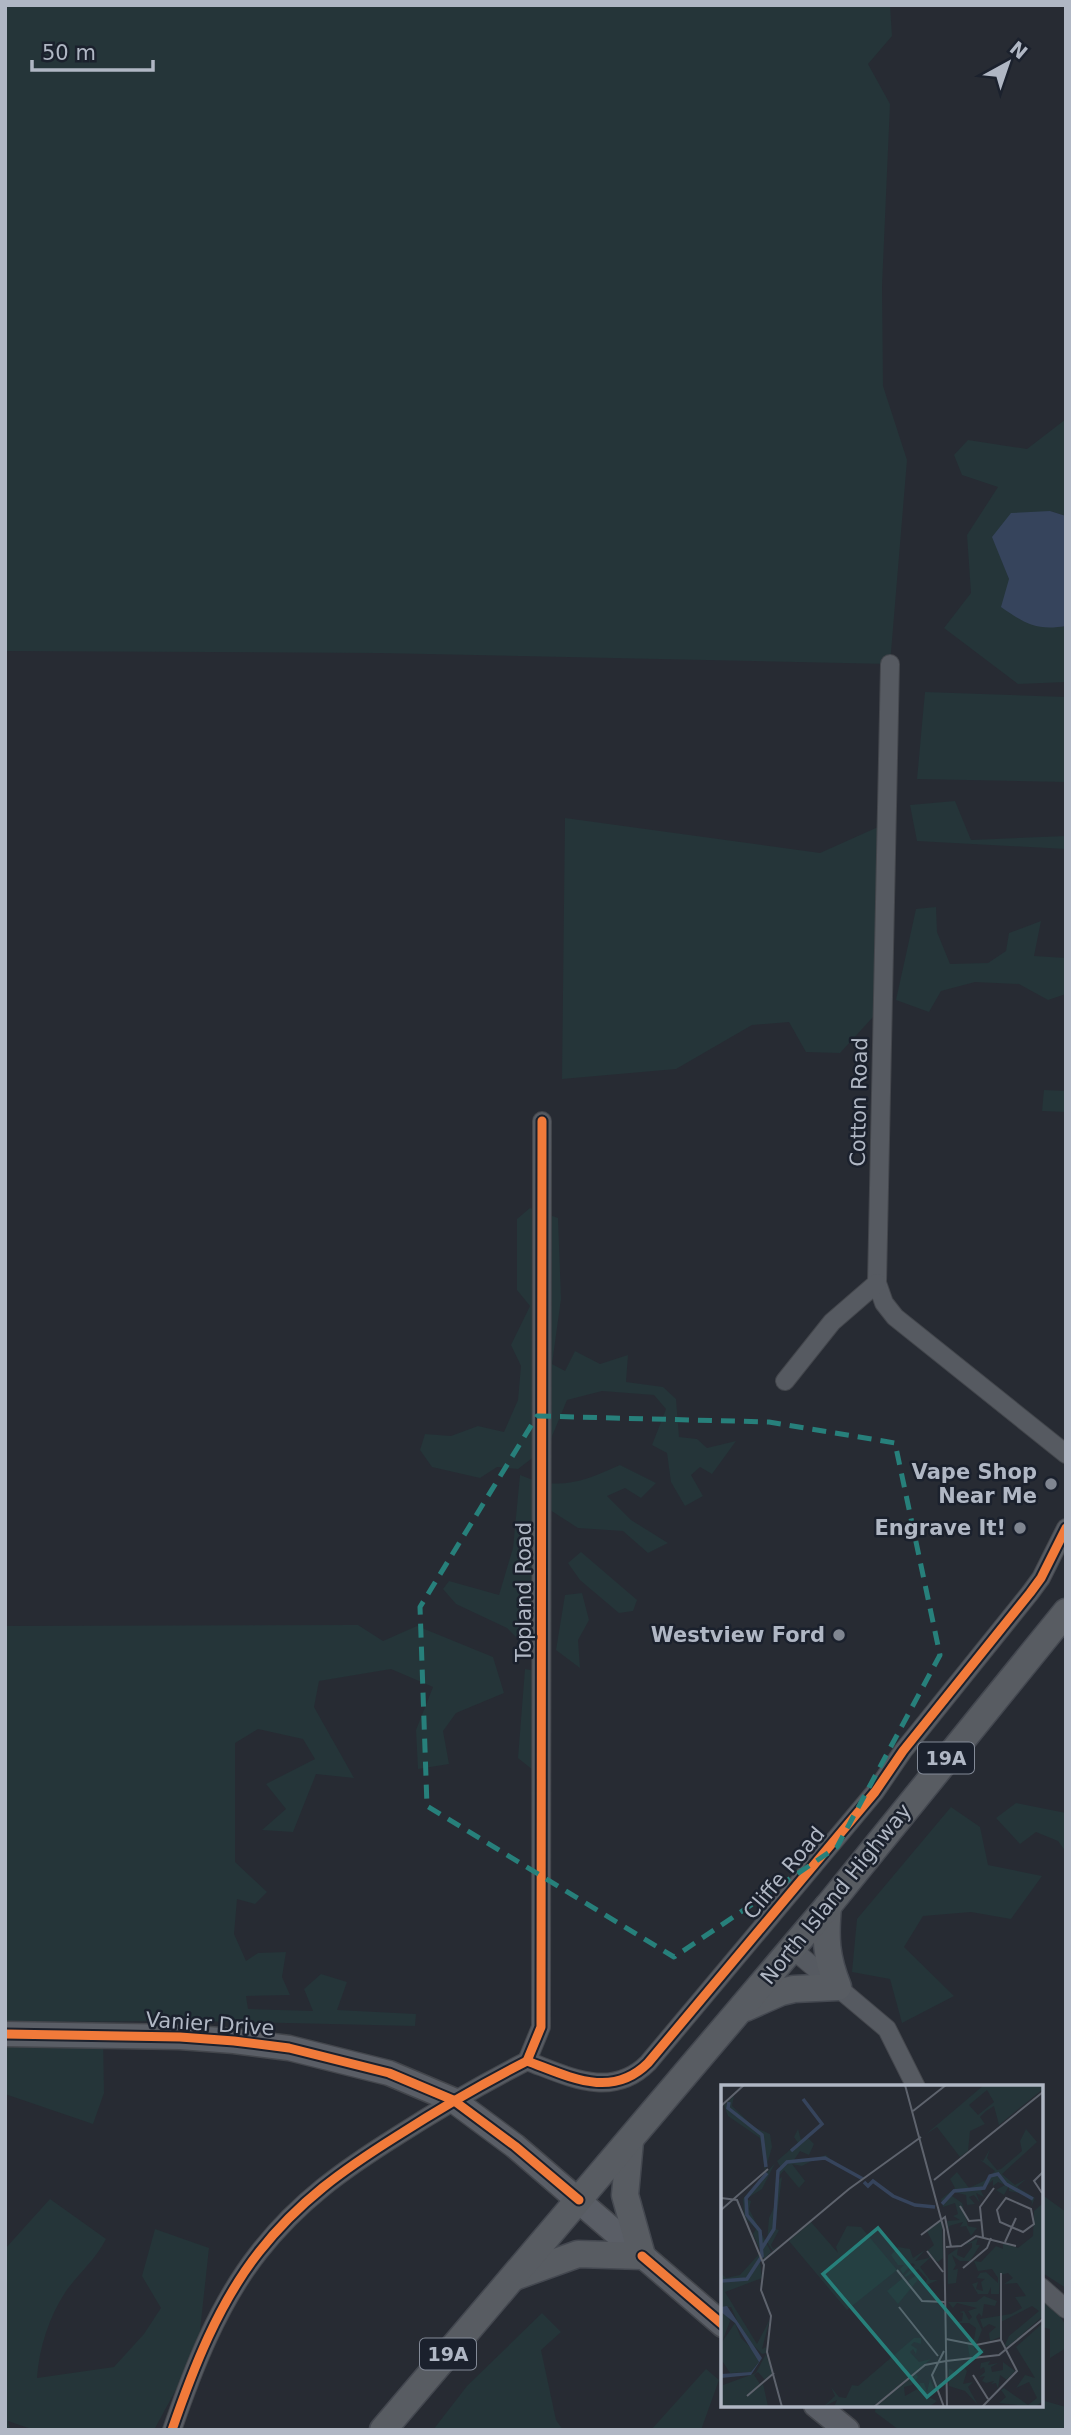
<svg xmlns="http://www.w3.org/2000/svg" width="1071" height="2435" font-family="'DejaVu Sans',sans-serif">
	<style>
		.green { fill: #253539 }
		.water { fill: #36445c }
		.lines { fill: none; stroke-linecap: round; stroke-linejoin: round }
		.street-casing { stroke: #43464c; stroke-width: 20 }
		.secondary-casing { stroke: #43464c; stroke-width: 27 }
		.primary-casing { stroke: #444850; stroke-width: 29 }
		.street { stroke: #565a61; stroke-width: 18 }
		.secondary { stroke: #5a5e66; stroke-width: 24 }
		.primary { stroke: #585c62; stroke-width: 26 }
		.cycleway-casing { stroke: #1b212d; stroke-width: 13 }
		.cycleway { stroke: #f17a3a; stroke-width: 9 }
		.marked { fill: none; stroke: #27807b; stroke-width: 5; stroke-dasharray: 14 9; stroke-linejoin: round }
		.poi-dot { fill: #808691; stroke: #1b212d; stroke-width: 2.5 }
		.labels { text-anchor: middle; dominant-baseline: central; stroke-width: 5; stroke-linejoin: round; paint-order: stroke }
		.shield { fill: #1b212d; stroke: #838a97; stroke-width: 2 }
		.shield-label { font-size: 19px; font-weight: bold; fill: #b0b7c4 }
		.street-label { font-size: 21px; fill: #b0b7c4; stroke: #1b212d }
		.poi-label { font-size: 21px; font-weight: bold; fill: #b0b7c4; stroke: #1b212d; text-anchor: end }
		.inset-river { fill: none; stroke: #36445c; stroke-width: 3.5 }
		.inset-road { fill: none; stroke: #5e636d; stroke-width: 2 }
		.view { fill: #27807b; fill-opacity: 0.15; stroke: #27807b; stroke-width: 3.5 }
		.inset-edge { fill: none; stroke: #b0b7c4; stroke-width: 3.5 }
	</style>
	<rect width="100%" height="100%" fill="#272b33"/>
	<g class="green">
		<path d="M5,5H890L892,36L868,64L890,104L882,286L883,386L907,460L890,664L379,653L5,651Z"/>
		<path d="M1066,419V516L1050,511L993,537L1009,579L1059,627L1066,626V682L1018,684L944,628L971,593L967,535L998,487L962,475L954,455L968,440L1027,449Z"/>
		<path d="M925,692L1066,697V782L917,779Z"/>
		<path d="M955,801L971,840L1066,836V849L917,841L910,805Z"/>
		<path d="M565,818L820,853L887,823L884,1005L840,1053L806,1052L789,1022L752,1025L676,1069L562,1079Z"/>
		<path d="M936,907L937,932L950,964L988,963L1006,951L1009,933L1041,921L1034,956L1066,958V994L1048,1000L1019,984L975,982L941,991L929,1012L896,1000L916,909Z"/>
		<path d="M1044,1090L1066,1091V1112L1042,1111Z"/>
		<path d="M530,1208L558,1218L561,1299L552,1364L565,1371L575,1351L600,1364L628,1355L626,1382L663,1387L676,1399L679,1437L697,1439L707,1448L736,1441L712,1474L700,1467L691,1475L703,1496L685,1506L671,1482L667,1453L652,1445L666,1409L654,1395L602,1391L567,1400L548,1446L518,1469L497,1467L480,1478L432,1467L420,1450L425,1434L451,1436L478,1426L504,1432L518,1400L521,1366L511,1345L530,1306L517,1290V1219Z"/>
		<path d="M620,1465L656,1483L641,1498L625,1488L607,1496L631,1520L668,1543L648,1553L623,1531L578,1528L550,1510L547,1644H523L507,1628L456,1604L443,1589L449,1581L499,1595L513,1548L520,1475C559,1492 584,1481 620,1465Z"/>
		<path d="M581,1552L637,1600L633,1611L619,1613L580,1580L568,1563Z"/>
		<path d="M582,1593L589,1620L578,1640L580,1668L556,1650L565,1595Z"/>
		<path d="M358,1625L383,1641L417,1626L493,1657L504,1693L456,1713L443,1731L449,1764L418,1769L416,1730L433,1687L391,1669L319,1681L314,1707L354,1778L316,1774L293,1832L262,1830L286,1809L266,1784L315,1759L303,1739L258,1729L235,1743V1862L267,1892L255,1904L237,1899L234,1934L246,1961L258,1953L286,1952L282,1977L290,1995L246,1996L248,2009L313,2011L304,1989L321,1974L347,1982L337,2010L416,2014L415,2026L194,2021L5,2022V1626Z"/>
		<path d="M525,1669L547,1673L533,1770L518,1758Z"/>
		<path d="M1016,1803L1066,1813V1852L1058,1841L1036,1832L1020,1844L996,1818Z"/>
		<path d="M951,1807L980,1827L988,1865L1042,1876L1011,1919L971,1912L923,1916L904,1947L954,1996L902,2023L890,1979L852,1972L857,1919Z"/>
		<path d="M5,2034L103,2035L104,2093L93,2124L5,2094Z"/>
		<path d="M1041,2194L1066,2212V2288L1041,2272Z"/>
		<path d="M50,2199L106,2239C96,2259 79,2273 66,2291C49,2317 39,2348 37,2378L114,2367L144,2334L161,2308L142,2276L155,2229L209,2248L198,2349L154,2430H34L8,2421L10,2430H5V2249Z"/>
		<path d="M1041,2290L1066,2325V2348L1050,2358V2329L1041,2327Z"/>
		<path d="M542,2313L561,2332L541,2350L556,2420L563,2430H433L467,2386Z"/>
		<path d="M706,2369L719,2380L701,2430H651Z"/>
		<path d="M1041,2400L1066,2407V2430H899L875,2412L876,2405H1041Z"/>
	</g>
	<path class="water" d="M1050,511L1066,516V626C1036,631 1024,623 1001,607L1009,579L992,537L1011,513Z"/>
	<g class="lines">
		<g class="street-casing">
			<g id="street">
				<path d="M890,664L877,1283L884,1303L895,1317L1066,1454"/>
				<path d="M785,1381L832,1322L877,1283"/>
				<path d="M791,1948L887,2029L916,2087"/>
				<path d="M527,2061L541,2027L542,1121"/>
				<path d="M1041,2287L1066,2309"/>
				<path d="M172,2430C193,2369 218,2304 259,2252C299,2201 343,2170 397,2136C439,2109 482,2084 527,2061C568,2076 611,2100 648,2063L875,1792L903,1751L1030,1593L1041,1578L1066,1528"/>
			</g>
		</g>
		<g class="secondary-casing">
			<g id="secondary">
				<path d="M5,2034L180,2037L234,2041L289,2048L389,2073L453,2100L515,2146L723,2325"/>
				<path d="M816,2405L847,2430"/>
			</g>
		</g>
		<g class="primary-casing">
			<g id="primary">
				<path d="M745,2008L781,1992L794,1989L838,1987C826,1957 825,1938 828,1906"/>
				<path d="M514,2277L578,2254L642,2256L625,2195L630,2141"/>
				<path d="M383,2430L828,1906L1066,1612"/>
			</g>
		</g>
		<use href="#street" class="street"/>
		<use href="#secondary" class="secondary"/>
		<use href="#primary" class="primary"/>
		<g class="cycleway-casing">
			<g id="cycleway">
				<path d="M5,2034L180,2037L234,2041L289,2048L389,2073L453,2100L515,2146L579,2200"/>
				<path d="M527,2061L541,2027L542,1121"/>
				<path d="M642,2256L723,2325"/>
				<path d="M172,2430C193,2369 218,2304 259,2252C299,2201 343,2170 397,2136C439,2109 482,2084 527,2061C568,2076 611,2100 648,2063L875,1792L903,1751L1030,1593L1041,1578L1066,1528"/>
			</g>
		</g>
		<use href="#cycleway" class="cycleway"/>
	</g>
	<path class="marked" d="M537,1416L769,1422L895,1443L940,1655L837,1847L674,1957L427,1806L420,1607Z"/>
	<g class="poi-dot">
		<circle cx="1051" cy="1484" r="7"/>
		<circle cx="1020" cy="1528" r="7"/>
		<circle cx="839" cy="1635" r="7"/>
	</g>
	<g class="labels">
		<g class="shield">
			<rect x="918" y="1742.5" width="56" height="31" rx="5"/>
			<rect x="420" y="2338.5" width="56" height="31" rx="5"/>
		</g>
		<g class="shield-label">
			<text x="946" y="1758">19A</text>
			<text x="448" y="2354">19A</text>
		</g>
		<g class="street-label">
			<text transform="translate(859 1102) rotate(-89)">Cotton Road</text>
			<text transform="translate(524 1592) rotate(-90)">Topland Road</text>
			<text transform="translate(784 1873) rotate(-50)">Cliffe Road</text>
			<text transform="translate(836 1894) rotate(-51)">North Island Highway</text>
			<text transform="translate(210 2024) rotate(4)">Vanier Drive</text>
		</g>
		<g class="poi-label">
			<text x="1037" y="1472">Vape Shop<tspan x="1037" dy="24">Near Me</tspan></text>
			<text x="1006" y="1528">Engrave It!</text>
			<text x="825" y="1635">Westview Ford</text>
		</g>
	</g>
	<g transform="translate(721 2085)">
		<rect width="322" height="322" fill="#272b33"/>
		<path d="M263,0H322V4L278,40L273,21L265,26L259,32L264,39L249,46L247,66L239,72L216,42L204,50ZM266,5L273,17L257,30L248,20ZM13,11L11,21L33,42L49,49L51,62L44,86L39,53L7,31L3,20ZM77,44L80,55L86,52L93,59L88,70L79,66L73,75L84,77L105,70L109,74H94L81,81L71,79L84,96L78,103L63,85L59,90L55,87L60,83L56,76L77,58L73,52ZM305,44L316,57L281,89L294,100L305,94L296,102L314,113L310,122L311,117L303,109L288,106V101L283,110L275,105L284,100L277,97L272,101V95L260,106L263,112L255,108L259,118L253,110L248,112L254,119L246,120L245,110L233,107L231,111L241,118L247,141L256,143L250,151L245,141L239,142L242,137L228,141V148L226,136L239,135L232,131L237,129L234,118L222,122L220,114L234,103L229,94L236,87L248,103L265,95L274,86L258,74L262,76L269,64L266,73L276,85L280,84L301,66L299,56ZM54,78L41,104L25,114L30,116L28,124L50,167L43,174L32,149L35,144L23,132L22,114ZM61,92L54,144L58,145L50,160L52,164L58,161L52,166L46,157L48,133L56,116L54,98ZM322,118V231L289,260L283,262L288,251L318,226L311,221L280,237L279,252L269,256L268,248L275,242L268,239L262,243L259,234L290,229L301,223L294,212L305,211L296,198L283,199L292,193L287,188L279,190L278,209H270V202L267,209H257L251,199L257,197L255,204L262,206L260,197L264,194L256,193L259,188L265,187L277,198V193L271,184L257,186L253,176L260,177L275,161L282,164V158L297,163L312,151L313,126ZM221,135L222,173L217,177L210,172L199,182L209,195H217L203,201L206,194L197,184L185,192L183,191L194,180L191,178L182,189L179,184L183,180H177L170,170L177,162L189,164L192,173L204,165L194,176L208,173L207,165L213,160L206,146ZM90,137L117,168L115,162L126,141L140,142L176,185L126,225L68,156ZM257,153L255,160H259L249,176H239L231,170L235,180L232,185L237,184L235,198L227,199V170L237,163L236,170L243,173L251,162V158L244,160ZM38,169L41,193L4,207L36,259L49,234L41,264L45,262V268L41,269L23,251L10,222H0V188L5,193L19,190ZM194,191H200L177,219L166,206L182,193L190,200L187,196ZM263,211L276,216L274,221L263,219L261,232L258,228L255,232L261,245L253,265L264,264L259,273L249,274L246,256L253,254L255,243L248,238H230L241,236L242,228L238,227L243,226L248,235L251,232L247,226L256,223L236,218L232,223L227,217H255ZM0,227L7,231L9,236L1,257L14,238L20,253L36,269L38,277L30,287L9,288L0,274ZM322,238V316L314,322L278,318L285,312L280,305L283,303L307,320L316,313L308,297L295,303L304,290L314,293L295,262ZM193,253H200V259L193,257L190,260L196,264L195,269L192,264L189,267L198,277L210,274L194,287L197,292L191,300L183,302L184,311L198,303L199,298H203L206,307L209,294L214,305L206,311L216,316L208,322H113L116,315L102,322L114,311L110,302L118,312L125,313L131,300L137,301ZM45,269L52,288L44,295L37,287L33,290L39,299L24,313L42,299L47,321L0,322L2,300L35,288ZM269,276L267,280L277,278L270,282L271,287L282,285V277L294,286L286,295L279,290L277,304L275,298L270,299L273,296L265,298L261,296L264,291L258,292L264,287L263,282L259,284L260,278ZM240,279L246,286L242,299L252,297L247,302L257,320L244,306L228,301V283L235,288Z" fill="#253539" fill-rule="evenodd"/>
		<path d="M6,221L41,273L30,290L0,293V289L30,287L38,277L14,238L0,227V222Z" fill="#36445c"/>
		<path class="inset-river" d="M8,17L7,23L41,50L45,82M70,66L101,39L82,14M143,97L147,101L152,96L172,111L194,120L214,122M221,119L233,106L263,103L269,91L277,89L285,99L312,114M41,163L53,144L57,86L66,77L104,73L142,94M0,196L26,194L41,171L39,146L26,130L25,113L46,88"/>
		<path class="inset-road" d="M184,0L223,145L226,322M0,21L23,0M192,26L225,0M213,95L322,7M321,108L313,96L322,87M0,113L16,115L43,180L40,205L50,231L46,267L61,322M285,113L310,124L313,139L302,147L279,137L276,125ZM239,121L248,136L261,135M0,125L47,84M200,150L224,132L230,162M262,152L259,122L273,103M284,157L295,133M225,162L240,161L255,151L295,161M206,166L222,187M42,176L128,104L200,52M242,183L266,163L270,153M176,185L201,216L224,217M178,222L217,271M225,254L255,260L280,255M225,276L278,270L322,234M252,290L267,314M26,311L53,288M153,322L204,280L225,276M223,322L211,290L223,266M261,322L296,286L280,255V188"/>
		<path class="view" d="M157,143L260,267L206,312L102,189Z"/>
		<rect width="322" height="322" class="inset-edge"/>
	</g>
	<rect width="1071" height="2435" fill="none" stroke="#b0b7c4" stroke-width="14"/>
	<g transform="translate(1008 63) rotate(40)" stroke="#1b212d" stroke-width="5" paint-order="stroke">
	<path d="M0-5L12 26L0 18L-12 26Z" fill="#b0b7c4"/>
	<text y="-10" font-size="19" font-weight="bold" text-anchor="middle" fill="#b0b7c4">N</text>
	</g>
	<path d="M32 60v10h121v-10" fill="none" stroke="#b0b7c4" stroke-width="3.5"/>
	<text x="42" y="60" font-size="21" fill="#b0b7c4" stroke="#1b212d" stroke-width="5" paint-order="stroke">50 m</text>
</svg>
